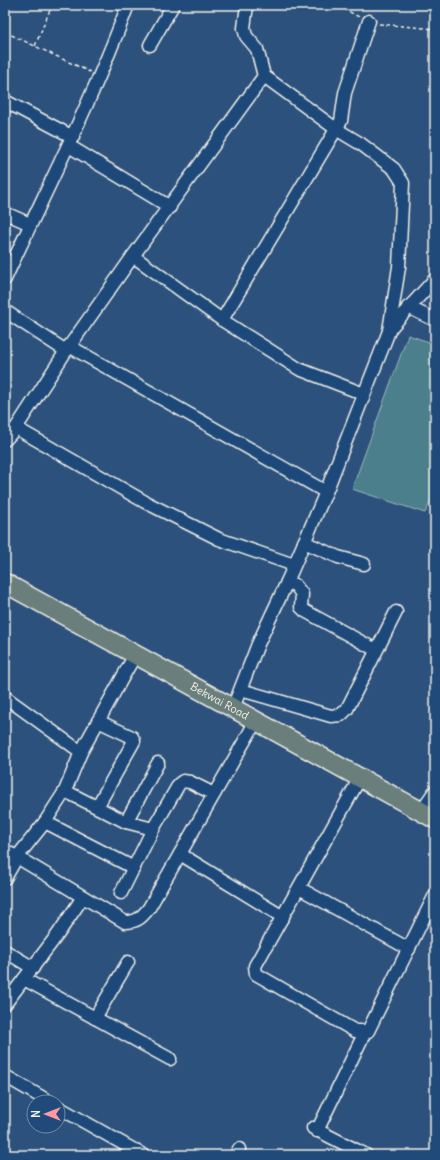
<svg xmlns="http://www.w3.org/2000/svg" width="440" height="1160" font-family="Delius,sans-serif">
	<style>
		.garden { fill: #4b7f8c; stroke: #a0b8ba }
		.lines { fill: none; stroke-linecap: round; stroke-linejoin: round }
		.minor-casing { stroke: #f4f1e8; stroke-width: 15 }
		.highway-casing { stroke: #f4f1e8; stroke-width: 21 }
		.path { stroke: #f4f1e8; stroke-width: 1.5; stroke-dasharray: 4 3; stroke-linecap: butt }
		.minor { stroke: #1f4a7a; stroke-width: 12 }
		.highway { stroke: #6a7f7c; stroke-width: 18 }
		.labels { text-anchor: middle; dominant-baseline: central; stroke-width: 3; stroke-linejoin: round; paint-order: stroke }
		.street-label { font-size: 11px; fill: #f4f1e8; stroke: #1f4a7a }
	</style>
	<rect width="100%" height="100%" fill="#2d517d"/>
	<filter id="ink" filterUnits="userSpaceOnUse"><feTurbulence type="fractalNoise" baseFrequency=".025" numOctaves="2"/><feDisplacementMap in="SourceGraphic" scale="8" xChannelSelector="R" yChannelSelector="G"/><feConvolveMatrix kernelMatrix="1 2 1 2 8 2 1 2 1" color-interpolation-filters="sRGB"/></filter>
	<g filter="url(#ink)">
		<path class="garden" d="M408,335L435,344V492L425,513L352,489Z"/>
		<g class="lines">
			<g class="minor-casing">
				<g id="minor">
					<path d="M150,45L173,5"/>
					<path d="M5,101L73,137"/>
					<path d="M69,146L170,207"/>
					<path d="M5,213L30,224"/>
					<path d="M133,256L222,320L299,369L364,394"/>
					<path d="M5,279C47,188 93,99 128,5"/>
					<path d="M408,307L435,320"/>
					<path d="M5,311L66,351"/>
					<path d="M222,320L341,121L345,93L369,21"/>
					<path d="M389,330C404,312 420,296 435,279"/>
					<path d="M69,346L326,492"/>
					<path d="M16,428L145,502L219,539L294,565"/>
					<path d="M5,440L16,428L66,351L133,256L264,76"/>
					<path d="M304,542L338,557L364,564"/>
					<path d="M287,582L295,585L302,594L301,607L305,611L376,650"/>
					<path d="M241,690L331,716L341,715L347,709L396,612"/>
					<path d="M5,697L81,752"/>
					<path d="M233,708L258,644L287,582L326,492L389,331L399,267L403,183L394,169L361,144L336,129L264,76L257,49L246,36L244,28L247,5"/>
					<path d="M360,778L255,966L256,974L355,1031H368L435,895"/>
					<path d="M65,791L126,822L153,829L179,784L183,781L190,782L214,794"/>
					<path d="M97,807L134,741L132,737L98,721"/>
					<path d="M421,811L435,791"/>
					<path d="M45,822L134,868"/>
					<path d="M126,822L158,763"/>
					<path d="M5,851L17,857L125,922C137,922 141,918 149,908L256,721"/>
					<path d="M180,854L283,917"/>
					<path d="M5,878L17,857L45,822L65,791L81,752L135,655"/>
					<path d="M299,888L409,949"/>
					<path d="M121,893L153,829"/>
					<path d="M5,951L33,968"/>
					<path d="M24,979L170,1059"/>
					<path d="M5,1004L58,934L83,897"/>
					<path d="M95,1018L128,962"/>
					<path d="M5,1076L50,1102"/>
					<path d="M58,1107L143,1155"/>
					<path d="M313,1128L366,1155"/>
					<path d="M317,1131L365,1032"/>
					<path d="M236,1155L239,1149"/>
				</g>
			</g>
			<g class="highway-casing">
				<g id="highway">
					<path id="s1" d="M5,583L435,819"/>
				</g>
			</g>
			<g class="path">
				<path d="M337,5L359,17"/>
				<path d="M379,24L435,29"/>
				<path d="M5,32L90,72"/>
				<path d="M35,46L52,5"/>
			</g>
			<use href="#minor" class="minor"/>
			<use href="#highway" class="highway"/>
		</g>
	</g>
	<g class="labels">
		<g class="street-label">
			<text stroke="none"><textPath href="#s1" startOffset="245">Bekwai Road</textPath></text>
		</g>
	</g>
	<rect width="440" height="1160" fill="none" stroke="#1f4a7a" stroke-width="20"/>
	<rect x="10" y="10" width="420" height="1140" fill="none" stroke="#f4f1e8" stroke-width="1.5" filter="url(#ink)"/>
	<g transform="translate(46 1114) rotate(270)"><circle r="19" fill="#1f4a7a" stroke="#748da6"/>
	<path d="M0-3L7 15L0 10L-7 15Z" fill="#ff9aa2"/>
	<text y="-6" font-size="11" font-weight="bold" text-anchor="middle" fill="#f4f1e8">N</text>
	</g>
</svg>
